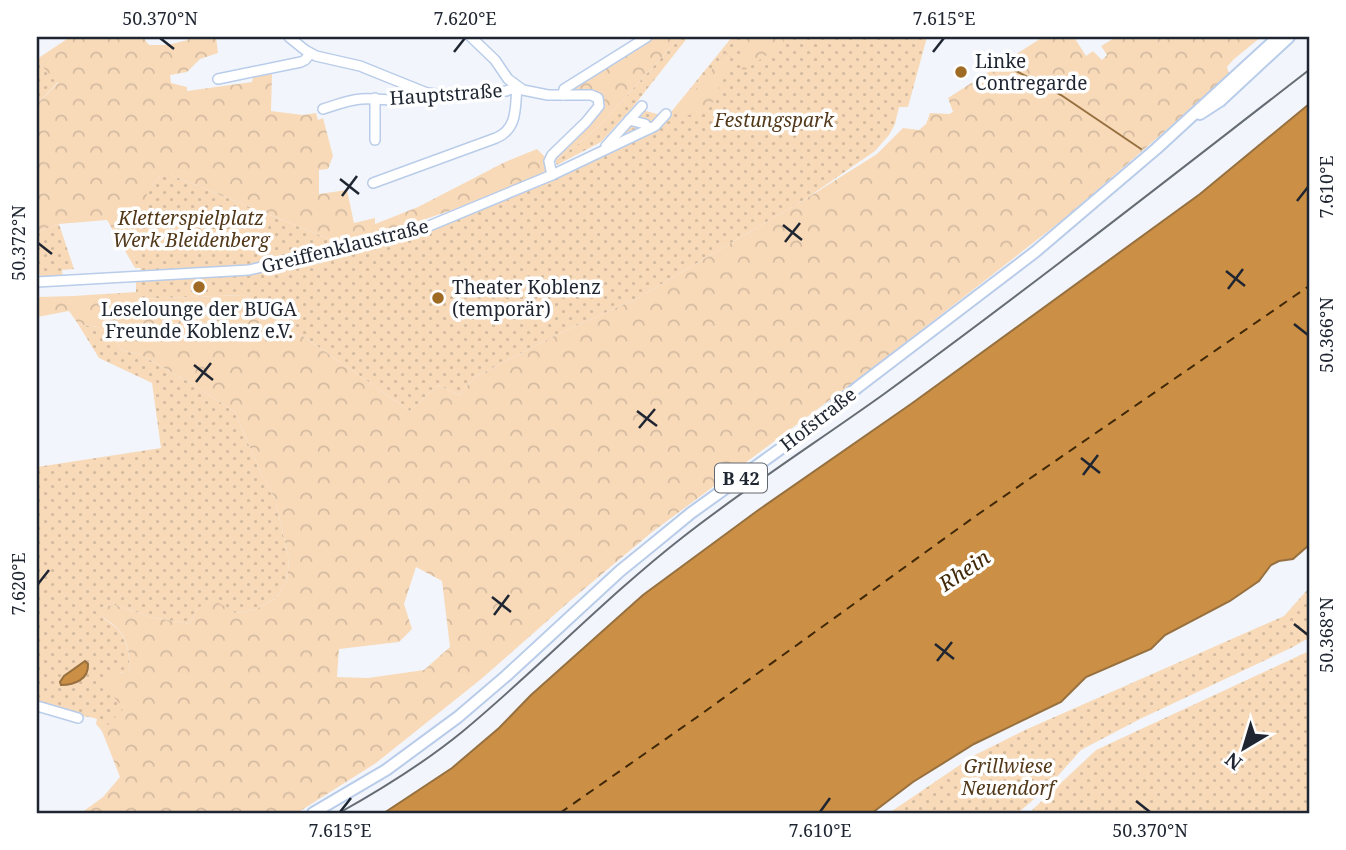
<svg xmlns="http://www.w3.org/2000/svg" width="1346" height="850" font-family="'Noto Serif',serif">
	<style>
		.green { fill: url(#green-dots) }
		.forest { fill: url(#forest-crowns); fill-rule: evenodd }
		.water { fill: #cb8f45; stroke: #97703f; stroke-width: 2 }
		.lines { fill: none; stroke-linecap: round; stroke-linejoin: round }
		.stream { stroke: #97703f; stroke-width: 2 }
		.ferry { stroke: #412807; stroke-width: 2; stroke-dasharray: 9 7; stroke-linecap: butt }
		.minor-casing { stroke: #b9cce9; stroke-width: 12 }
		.major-casing { stroke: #b9cce9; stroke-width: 14 }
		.minor { stroke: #fff; stroke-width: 9 }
		.major { stroke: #fff; stroke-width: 10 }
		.rail { stroke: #666c75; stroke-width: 2 }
		.ticks { fill: none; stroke: #1f2631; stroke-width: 2.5 }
		.poi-dot { fill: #9f6a23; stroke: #fff; stroke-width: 2.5 }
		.labels { text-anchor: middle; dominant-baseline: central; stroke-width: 7; stroke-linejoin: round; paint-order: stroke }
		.shield { fill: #fff; stroke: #62676f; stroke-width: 2 }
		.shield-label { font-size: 18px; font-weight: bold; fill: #1f2631 }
		.poi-label { font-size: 19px; fill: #1f2631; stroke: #fff; text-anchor: start }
		.street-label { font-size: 19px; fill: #1f2631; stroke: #fff }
		.park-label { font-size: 19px; font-style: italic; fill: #53391a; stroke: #fff }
		.water-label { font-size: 21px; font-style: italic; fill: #412807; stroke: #fff }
		.neatline { fill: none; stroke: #1f2631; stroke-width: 2.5 }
		.ticks-label { font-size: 18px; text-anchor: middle; fill: #1f2631 }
	</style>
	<defs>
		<pattern id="green-dots" width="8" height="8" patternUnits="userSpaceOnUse" patternTransform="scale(1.75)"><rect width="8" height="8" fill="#f8dab9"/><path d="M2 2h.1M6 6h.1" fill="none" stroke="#d4bba0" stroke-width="1.8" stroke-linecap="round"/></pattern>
		<pattern id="forest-crowns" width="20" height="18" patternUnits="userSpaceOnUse" patternTransform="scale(1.75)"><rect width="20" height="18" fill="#f8dab9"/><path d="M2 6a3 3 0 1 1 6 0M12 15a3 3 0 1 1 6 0" fill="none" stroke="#d4bba0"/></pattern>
	</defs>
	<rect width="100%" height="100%" fill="#f2f6fc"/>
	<g class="green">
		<path d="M680,37H688L633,107L601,142L557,165L555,160L581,142L600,125Z"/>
		<path d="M732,37H927L908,107H899L895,124L889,135L875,151L804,200L638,298L558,334L475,377L459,395L438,385L410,411L244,295L136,299V281L214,275L429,227L603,154L643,110L667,117Z"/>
		<path d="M37,61L58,82L37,104Z"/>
		<path d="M161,175H171L339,243L250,265L142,272L140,268H136L130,229L136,221L145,200L147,191Z"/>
		<path d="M59,224L74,269L62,270L63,278H41L37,269V232Z"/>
		<path d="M78,324L98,327L116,339L121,350L141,355L191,383L235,412L260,471L275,499L289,559L287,581L276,598L254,610L236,613L198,608L190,624L151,617L115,605L106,606L100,609C103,622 110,621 118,629C128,640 130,658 130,673L120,672L124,709L102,731L96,724L97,719L90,717L77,716L37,703V467L161,448L152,383L99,358Z"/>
		<path d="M1309,588V638L1291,648L1140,719L1081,750L1048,787L1018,813H889L973,756L1025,730L1284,616Z"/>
		<path d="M1309,651V813H1029L1096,750Z"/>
	</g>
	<g class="forest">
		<path d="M70,37H143L149,45H167L188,40V37H216L218,53L200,59L187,72L170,75L171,83L187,87V91L252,82L253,76L272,74L271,111L303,115L316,113L318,120L323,118L333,156L328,169L319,170V194L347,190L354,223L375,218V224L418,207L505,162L537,149L547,159V170L545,173L452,210L376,236L339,243L171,175H161C145,194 143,193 151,217L136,221L131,229L136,268H135L107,220L59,224L37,232V104L58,83L37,61V59Z"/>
		<path d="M650,37H680L600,125L581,142L555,160L558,153L585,130L604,106L603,98C595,86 579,91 566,92Z"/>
		<path d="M741,37H783L784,43L742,72Z"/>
		<path d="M1043,37H1074L1086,56L1093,51L1102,60L1107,55L1101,46L1116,37H1261L1233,60L1227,67L1229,74L1225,79L1065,218L870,370L651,533L571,600L480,680L376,763L297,813H81L103,797L120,777L102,731L124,708L101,684C112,673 115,672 130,672C130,656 128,636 114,625C107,620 103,619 99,609L106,606L115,605L151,617L190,624L198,608L212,599L236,613L254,610L276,598L287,581L289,559L275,499L260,471L235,412L191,383L141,355L121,350L116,339L98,327L78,324L69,311L37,317V297L73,296L136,292L137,299L244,295L410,411L438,385L459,395L475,377L558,334L638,298L804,200L877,154L903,128L919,130L926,124L930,113L949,114L953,112L948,98ZM416,567L442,581L450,647L424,670L368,678L337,677L339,649L399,642L412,629L404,604Z"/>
		<path d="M726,52L731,57L711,106L681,119L679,110Z"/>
	</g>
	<g class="water">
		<path d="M1309,104V545L1293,559L1279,561L1271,565L1259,581L1230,601L1165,635L1151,649L1086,677L1061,702L974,744L913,782L872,813H384L452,768L499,728L531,695L643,595L757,511L911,404L1200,194Z"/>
		<path d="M85,661L88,664C89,679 75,685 61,685L60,682L64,676Z"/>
	</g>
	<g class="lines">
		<path class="stream" d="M1003,64L1061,95L1141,149"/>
		<path class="ferry" d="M560,813L700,715L977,515L1309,286"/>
		<g class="minor-casing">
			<g id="minor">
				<path d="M289,37L305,50L316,56L360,66L427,93L436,94L506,91L517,87C515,107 518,129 496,138L373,183"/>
				<path d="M471,37L495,60L508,79L523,90L548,95H591L598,98L599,106L586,122L552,155L549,161L552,175"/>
				<path d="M218,79L301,62L305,60L310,54"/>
				<path d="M563,95L564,89L647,37"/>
				<path d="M375,98V140"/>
				<path d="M323,109C336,105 348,100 361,99C380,97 412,106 427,93"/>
				<path d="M629,120L645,124L649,129"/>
				<path d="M606,146L642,106"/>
				<path d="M37,282L249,270L429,226L552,175L655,126L666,114"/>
				<path d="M37,706L78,718"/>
			</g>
		</g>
		<g class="major-casing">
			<g id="major">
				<path d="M1200,114L1220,101L1289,37"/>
				<path d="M313,813L386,770L458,717L506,676L620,571L652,545L691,513L801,434L858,387L1035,252L1156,149L1278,37"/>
			</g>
		</g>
		<use href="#minor" class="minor"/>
		<use href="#major" class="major"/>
		<path class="rail" d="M339,813C382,789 424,763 462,732C538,669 606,597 683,537C748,486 817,442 884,394C1028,289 1168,179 1309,70"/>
	</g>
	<path class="ticks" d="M160,38L174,49M454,52L465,38M933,52L944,38M340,179L359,194M342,196L357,176M1297,201L1308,187M783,225L802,240M785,242L800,223M38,243L52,254M1226,271L1245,286M1228,289L1243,269M1294,324L1308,335M194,365L213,380M196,382L211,363M637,411L657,426M639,428L655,409M1081,458L1100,473M1083,475L1098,455M38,584L49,570M492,597L511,612M494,615L509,595M1294,624L1308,635M935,644L954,659M937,661L952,642M1136,801L1150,812M340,812L351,798M820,812L830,798"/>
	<g class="poi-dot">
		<circle cx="961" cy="72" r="7"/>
		<circle cx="199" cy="287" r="7"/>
		<circle cx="438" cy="298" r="7"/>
	</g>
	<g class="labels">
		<rect class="shield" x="715" y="463.5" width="52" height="29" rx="5"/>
		<g class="shield-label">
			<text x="741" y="478">B 42</text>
		</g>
		<g class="poi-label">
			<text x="975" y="61">Linke<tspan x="975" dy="22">Contregarde</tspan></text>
			<text x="452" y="287">Theater Koblenz<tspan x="452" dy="22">(temporär)</tspan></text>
			<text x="199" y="309" text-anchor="middle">Leselounge der BUGA<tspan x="199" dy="22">Freunde Koblenz e.V.</tspan></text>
		</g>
		<g class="street-label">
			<text transform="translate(446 94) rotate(-4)">Hauptstraße</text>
			<text transform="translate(345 246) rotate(-14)">Greiffenklaustraße</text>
			<text transform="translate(818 419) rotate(-38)">Hofstraße</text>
		</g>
		<g class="park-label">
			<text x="774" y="120">Festungspark</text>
			<text x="191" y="218">Kletterspielplatz<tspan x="191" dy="22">Werk Bleidenberg</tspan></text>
			<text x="1008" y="766">Grillwiese<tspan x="1008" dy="22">Neuendorf</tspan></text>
		</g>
		<g class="water-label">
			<text transform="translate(964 570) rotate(-34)">Rhein</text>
		</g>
	</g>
	<rect width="1346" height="850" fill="none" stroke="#ffffff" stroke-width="77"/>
	<g transform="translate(1244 748) rotate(218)" stroke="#ffffff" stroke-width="5" paint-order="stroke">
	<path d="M0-5L12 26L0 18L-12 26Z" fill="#1f2631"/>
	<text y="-10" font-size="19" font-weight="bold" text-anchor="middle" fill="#1f2631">N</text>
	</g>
	<rect x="38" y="38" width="1270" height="774" class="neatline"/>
	<g class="ticks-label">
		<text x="160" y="25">50.370°N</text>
		<text x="465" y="25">7.620°E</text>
		<text x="944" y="25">7.615°E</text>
		<text transform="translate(1327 187) rotate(-90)" y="6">7.610°E</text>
		<text transform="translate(19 243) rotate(-90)" y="6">50.372°N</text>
		<text transform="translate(1327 335) rotate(-90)" y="6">50.366°N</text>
		<text transform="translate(19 584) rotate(-90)" y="6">7.620°E</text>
		<text transform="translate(1327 635) rotate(-90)" y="6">50.368°N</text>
		<text x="340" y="837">7.615°E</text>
		<text x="820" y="837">7.610°E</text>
		<text x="1150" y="837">50.370°N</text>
	</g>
</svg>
